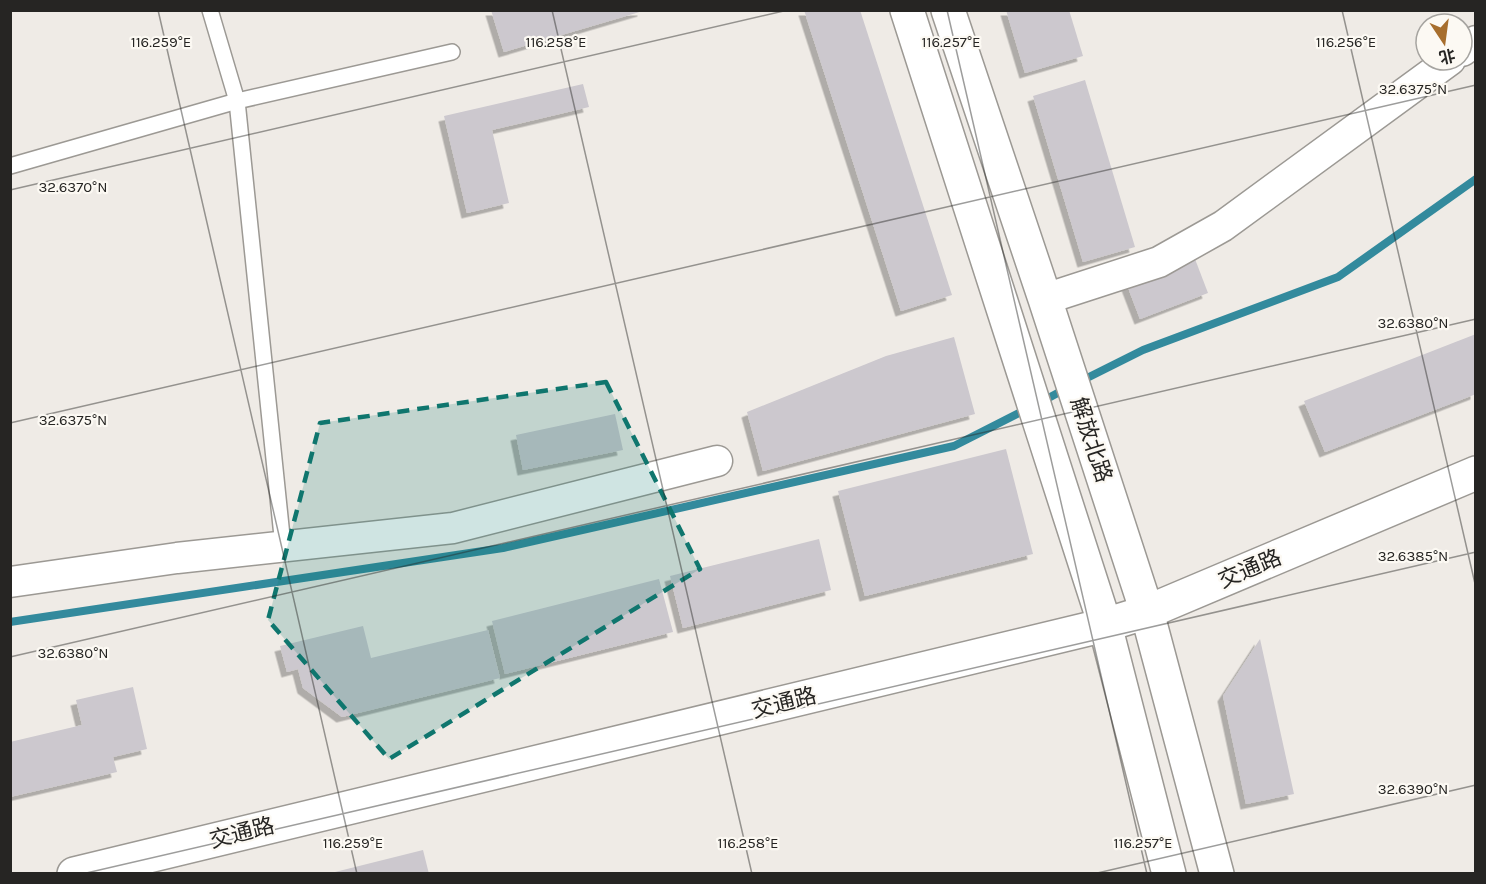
<svg xmlns="http://www.w3.org/2000/svg" width="1486" height="884" font-family="Karla,'Noto Sans SC',sans-serif">
	<style>
		.lines { fill: none; stroke-linecap: round; stroke-linejoin: round }
		.stream { stroke: #338a9d; stroke-width: 8 }
		.building { fill: #ccc8ce; filter: url(#shadow) }
		.service-casing { stroke: #9c9994; stroke-width: 18 }
		.minor-casing { stroke: #9c9994; stroke-width: 33 }
		.tertiary-casing { stroke: #9c9994; stroke-width: 36 }
		.primary-casing { stroke: #9c9994; stroke-width: 36 }
		.service { stroke: #fff; stroke-width: 15 }
		.minor { stroke: #fff; stroke-width: 30 }
		.tertiary { stroke: #fff; stroke-width: 33 }
		.primary { stroke: #fff; stroke-width: 33 }
		.marked { fill: #0f766e; fill-opacity: 0.2; stroke: #0f766e; stroke-width: 4.5; stroke-dasharray: 12 8; stroke-linejoin: round }
		.ticks { fill: none; stroke: #262523; stroke-width: 1.5; stroke-opacity: 0.45 }
		.labels { text-anchor: middle; dominant-baseline: central; stroke-width: 4.5; stroke-linejoin: round; paint-order: stroke }
		.street-label { font-size: 22px; fill: #262523; stroke: #fcf9f3 }
		.ticks-label { font-size: 15px; text-anchor: middle; fill: #262523; stroke: #fcf9f3; stroke-width: 4.5; stroke-linejoin: round; paint-order: stroke }
	</style>
	<defs>
		<filter id="shadow"><feDropShadow dx="-5.5" dy="5.5" stdDeviation="0" flood-color="#0004"/></filter>
	</defs>
	<rect width="100%" height="100%" fill="#efebe6"/>
	<g class="lines">
		<g class="stream">
			<path d="M1079,382L1143,350L1338,277L1476,179"/>
			<path d="M1041,402L1067,388"/>
			<path d="M10,622L503,548L954,446L1027,409"/>
		</g>
	</g>
	<g class="building">
		<path d="M491,10H643V11L504,52Z"/>
		<path d="M804,10H860L952,295L901,311Z"/>
		<path d="M1006,10H1069L1083,56L1025,73Z"/>
		<path d="M1085,80L1135,247L1083,262L1033,96Z"/>
		<path d="M583,84L589,107L492,130L509,203L467,213L444,116Z"/>
		<path d="M1195,259L1208,293L1140,319L1127,285Z"/>
		<path d="M1476,334V394L1325,452L1304,401Z"/>
		<path d="M954,337L975,414L763,471L747,412L886,356Z"/>
		<path d="M615,414L623,450L523,470L516,435Z"/>
		<path d="M1006,449L1033,554L865,596L838,491Z"/>
		<path d="M819,539L831,590L683,628L670,576Z"/>
		<path d="M659,579L673,632L505,674L492,621Z"/>
		<path d="M363,626L371,658L488,630L500,678L342,717L303,688L298,669L287,672L280,646Z"/>
		<path d="M1260,639L1294,794L1246,804L1223,696Z"/>
		<path d="M133,687L147,749L113,757L117,772L10,797V742L82,725L76,700Z"/>
		<path d="M423,850L429,874H331V873Z"/>
	</g>
	<g class="lines">
		<g class="service-casing">
			<g id="service">
				<path d="M210,10L237,101L283,546"/>
				<path d="M10,166L237,101L452,52"/>
			</g>
		</g>
		<g class="minor-casing">
			<g id="minor">
				<path d="M1462,51L1476,41"/>
				<path d="M1045,299L1159,262L1223,226L1450,60"/>
				<path d="M10,582L177,558L453,528L717,461"/>
			</g>
		</g>
		<g class="tertiary-casing">
			<path id="tertiary" d="M74,874L1105,625L1147,612L1476,473"/>
		</g>
		<g class="primary-casing">
			<g id="primary">
				<path d="M907,10L1105,625L1169,874"/>
				<path d="M948,10L1045,299L1147,612L1217,874"/>
			</g>
		</g>
		<use href="#service" class="service"/>
		<use href="#minor" class="minor"/>
		<use href="#tertiary" class="tertiary"/>
		<use href="#primary" class="primary"/>
	</g>
	<path class="marked" d="M606,382L700,569L389,759L268,620L320,423Z"/>
	<path class="ticks" d="M158,10L357,874M552,10L752,874M947,10L1147,874M1342,10L1476,588M10,190L788,10M10,423L1476,85M10,657L1476,319M82,874L1476,552M1093,874L1476,785"/>
	<g class="labels">
		<g class="street-label">
			<text transform="translate(1091 440) rotate(72)">解放北路</text>
			<text transform="translate(1250 569) rotate(-23)">交通路</text>
			<text transform="translate(784 703) rotate(-14)">交通路</text>
			<text transform="translate(242 833) rotate(-14)">交通路</text>
		</g>
	</g>
	<g class="ticks-label">
		<text x="161" y="47">116.259°E</text>
		<text x="556" y="47">116.258°E</text>
		<text x="951" y="47">116.257°E</text>
		<text x="1346" y="47">116.256°E</text>
		<text x="1413" y="94">32.6375°N</text>
		<text x="73" y="192">32.6370°N</text>
		<text x="1413" y="328">32.6380°N</text>
		<text x="73" y="425">32.6375°N</text>
		<text x="1413" y="561">32.6385°N</text>
		<text x="73" y="658">32.6380°N</text>
		<text x="1413" y="794">32.6390°N</text>
		<text x="353" y="848">116.259°E</text>
		<text x="748" y="848">116.258°E</text>
		<text x="1143" y="848">116.257°E</text>
	</g>
	<rect width="1486" height="884" fill="none" stroke="#262523" stroke-width="24"/>
	<g transform="translate(1444 42) rotate(167)"><circle r="28" fill="#fcf9f3" stroke="#a6a4a0" stroke-width="1.5"/>
	<path d="M0-4.5L10 22L0 15L-10 22Z" fill="#a76e2d"/>
	<text y="-9" font-size="16" font-weight="bold" text-anchor="middle" fill="#262523">北</text>
	</g>
</svg>
